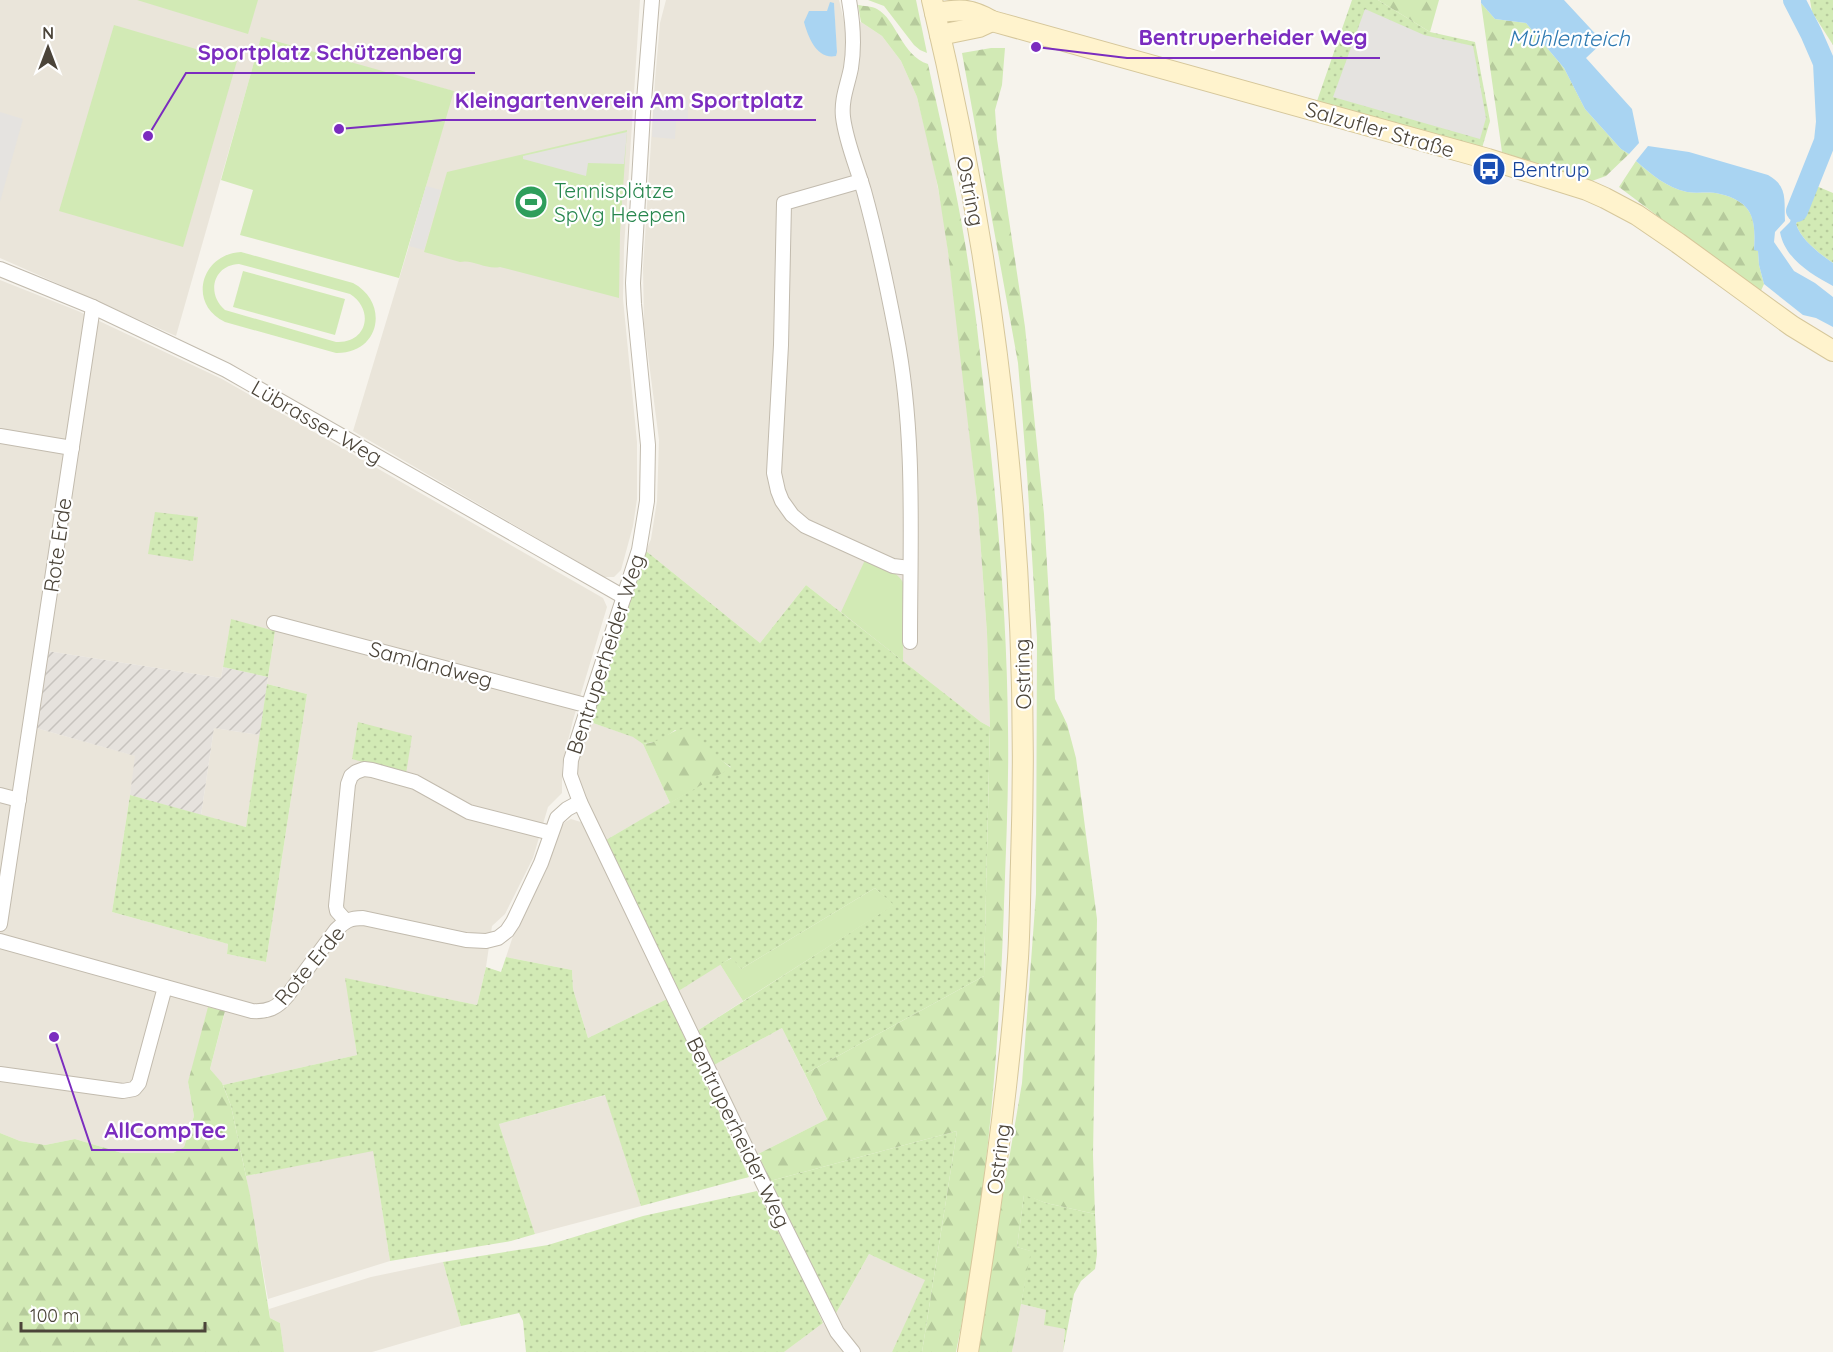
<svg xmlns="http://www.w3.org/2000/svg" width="1833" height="1352" font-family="Quicksand,sans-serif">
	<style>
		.residential { fill: #eae5da; fill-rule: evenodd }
		.industrial { fill: url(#industrial-furrows) }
		.grass { fill: url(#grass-dots) }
		.forest { fill: url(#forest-firs) }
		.green { fill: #d2eab5; fill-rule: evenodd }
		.parking { fill: #e5e3e0 }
		.water { fill: #a9d4f2 }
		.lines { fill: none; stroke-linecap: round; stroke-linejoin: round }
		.river { stroke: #a9d4f2; stroke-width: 22 }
		.minor-casing { stroke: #c2bbae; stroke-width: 16 }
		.secondary-casing { stroke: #d6c79b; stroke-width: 22 }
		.minor { stroke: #fff; stroke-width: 14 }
		.secondary { stroke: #fff3cd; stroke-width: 20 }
		.labels { text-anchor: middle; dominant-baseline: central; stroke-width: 4.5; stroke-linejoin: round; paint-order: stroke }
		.street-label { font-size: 21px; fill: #4b4439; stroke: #fff }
		.transit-label { font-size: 21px; fill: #164399; stroke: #fff; text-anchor: start }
		.leisure-label { font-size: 21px; fill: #27864d; stroke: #fff; text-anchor: start }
		.water-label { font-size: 22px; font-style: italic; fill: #2e7ab2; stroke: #fff }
		.leader { fill: none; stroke: #7b2cbf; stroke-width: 2 }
		.callout-dot { fill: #7b2cbf; stroke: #fff; stroke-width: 2 }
		.callout-label { font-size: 22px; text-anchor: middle; font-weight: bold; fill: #7b2cbf; stroke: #fff; stroke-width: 4.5; stroke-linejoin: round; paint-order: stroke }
	</style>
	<defs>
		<pattern id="industrial-furrows" width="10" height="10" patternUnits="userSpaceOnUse" patternTransform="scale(1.5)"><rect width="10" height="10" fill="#e6e2dd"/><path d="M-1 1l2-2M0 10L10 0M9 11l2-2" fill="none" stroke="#c7c3be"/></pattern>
		<pattern id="grass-dots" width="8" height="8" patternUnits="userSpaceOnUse" patternTransform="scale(1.5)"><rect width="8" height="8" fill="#d2eab5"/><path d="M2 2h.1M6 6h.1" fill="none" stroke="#b6ca9c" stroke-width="1.8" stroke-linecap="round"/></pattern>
		<pattern id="forest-firs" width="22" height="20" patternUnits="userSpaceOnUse" patternTransform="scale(1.5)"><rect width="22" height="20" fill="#d2eab5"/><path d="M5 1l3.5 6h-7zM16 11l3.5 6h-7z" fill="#b6ca9c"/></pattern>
	</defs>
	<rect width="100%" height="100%" fill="#f6f3ec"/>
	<g class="residential">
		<path d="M0,0H640L624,248L623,299L637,442V499L633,526L621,570L614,577H604L353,431L409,246L453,91L261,38L176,336L0,258Z"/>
		<path d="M666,0H839L845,25L861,22L882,36L901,61L917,97L932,157L944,220L960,347L978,510L987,633L990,727L981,722L806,585L760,643L646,551L651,539L657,501L659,440L644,324L643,268L655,80L660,23ZM834,3L836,42L837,52L809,11L827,12Z"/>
		<path d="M0,280L78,311L222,379L603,598L607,607L573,720L562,766V793L548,807L533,858L505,914L492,926L486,967L477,1005L346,979L357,1055L223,1085L210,1069L225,1012L188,1082L194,1116L184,1147L173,1153H122L75,1139L45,1145L20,1141L0,1133ZM231,620L275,631L267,684L307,694L266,962L227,954L228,944L112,912L136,756L36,728L47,651L221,678Z"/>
		<path d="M590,722L634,737L643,744L670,803L606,840L576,777L579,758Z"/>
		<path d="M214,728L260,735L246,827L201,815Z"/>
		<path d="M571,819L584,823L667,999L588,1038L573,989L572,970L506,957L514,933L547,869H546L560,828L565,822Z"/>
		<path d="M720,964L743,1001L697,1031L677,992Z"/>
		<path d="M782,1028L827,1119L758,1154L714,1065Z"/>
		<path d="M606,1095L641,1206L535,1234L499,1124Z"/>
		<path d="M373,1150L390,1261L268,1299L246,1176Z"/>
		<path d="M869,1254L926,1280L892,1352H861L835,1315Z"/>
		<path d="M443,1262L461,1326L372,1352H284L280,1323L270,1318L269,1309L371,1277Z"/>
		<path d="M1021,1304L1046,1310L1065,1329L1063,1352H1012Z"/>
		<path d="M823,1323L846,1352H784L785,1351Z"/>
	</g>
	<path class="industrial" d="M47,651L221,678L223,667L268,677L260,735L214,728L201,815L130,795L135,756L36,728Z"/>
	<g class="grass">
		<path d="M1352,0H1378L1430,32L1475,42L1490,121L1482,148L1317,101Z"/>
		<path d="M1810,0H1833V45L1812,12Z"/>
		<path d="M1814,185L1833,193V263C1820,254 1801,240 1796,224Z"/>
		<path d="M155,512L198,517L193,561L148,554Z"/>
		<path d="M646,551L760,643L806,585L981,722L990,727L984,976L805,1074L782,1028L714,1065L697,1031L893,905L875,888L741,969L731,958L677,992L606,840L731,767L675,730L660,741L643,744L633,737L590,722Z"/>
		<path d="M231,619L275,631L268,677L223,667Z"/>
		<path d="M267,684L307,694L266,962L227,954L228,944L112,912L130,795L246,827Z"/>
		<path d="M358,722L412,736L406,774L352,759Z"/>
		<path d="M506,957L572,970L573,989L588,1038L667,999L749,1177L641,1206L605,1095L499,1124L535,1234L511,1241L390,1261L373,1151L246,1176L231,1106L223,1085L357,1055L345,978L477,1005L486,967L501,972Z"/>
		<path d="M957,1131L922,1352H892L925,1280L869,1254L835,1315L770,1181Z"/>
		<path d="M757,1191L810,1293L823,1323L784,1352H526L523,1321L519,1313L461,1326L443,1262L548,1245L643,1216Z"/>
		<path d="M1024,1194L1046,1203L1095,1214L1097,1254L1095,1269L1081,1281L1074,1294L1063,1352L1065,1329L1044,1325L1046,1310L1021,1304L1030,1251L1017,1247Z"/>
	</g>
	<g class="forest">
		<path d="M868,0H916L927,53L920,50L914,45L884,6Z"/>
		<path d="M1378,0H1439L1430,32Z"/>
		<path d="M1481,3L1495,19L1526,23L1564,68L1585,109L1621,149L1629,154L1606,176L1589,182L1502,152Z"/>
		<path d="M858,5C863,6 872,6 877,9C896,19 902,56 928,64C941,125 956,186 966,249C974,296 979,344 984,391C997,503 1007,616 1008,729C1009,788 1006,846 1004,905C999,1055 986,1205 956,1352H922L957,1131L770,1181L758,1154L827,1119L805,1074L984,976L990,727L987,633L978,510L948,252L938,187L917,97L901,61L882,36L861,22Z"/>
		<path d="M991,48H1005L1002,85L995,110L997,139L1025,327L1044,514L1055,699L1067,724L1076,758L1097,919L1093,1155L1095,1214L1046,1203L1024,1195L1017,1247L1031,1251L1012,1352H976L1022,1083L1036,894L1037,638L1027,474L1018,363L962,53Z"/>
		<path d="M1636,161C1651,174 1667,188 1687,192C1698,194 1709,191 1720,194C1753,202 1756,219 1754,249L1758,251L1759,265L1764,284L1760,293L1619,187Z"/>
		<path d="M683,729L731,768L670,803L643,744C663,742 666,732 683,729Z"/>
		<path d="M208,1007L225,1011L210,1069L222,1083L231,1106L250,1195L270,1318L280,1323L284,1352H0V1133L20,1141L45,1145L75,1139L122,1153H173L184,1147L194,1116L188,1082Z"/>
	</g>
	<g class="green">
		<path d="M137,0H258L248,34Z"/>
		<path d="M114,25L237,61L183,247L59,211Z"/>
		<path d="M261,37L454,91L399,278L240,235L253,190L221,180Z"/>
		<path d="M627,130L620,233L619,298L500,267C486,270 473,259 460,262L424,252L447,172Z"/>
		<path d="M241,252L353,283C390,303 380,354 336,353L225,322C187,304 201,254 241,252ZM239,264L350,294C375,310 367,344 336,342L225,310C206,294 213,265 239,264Z"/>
		<path d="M243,271L345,299L335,335L233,307Z"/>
		<path d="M865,560C878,566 900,571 904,585L903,661L841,612Z"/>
		<path d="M875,888L894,905L743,1001L720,964L732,958L741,969Z"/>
	</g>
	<g class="parking">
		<path d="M1365,9L1424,35L1473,46L1486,118L1480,139L1333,97Z"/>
		<path d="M654,98L688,100V120H676L675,139L652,137Z"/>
		<path d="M0,112L23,119L0,202Z"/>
		<path d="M627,132L624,164L588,163L586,176L523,159V156Z"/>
		<path d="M426,186L441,190L424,250L409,246Z"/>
	</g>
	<g class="water">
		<path d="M1481,0H1564L1603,42L1586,58L1632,109L1639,143L1629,154L1621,149L1585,109L1564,68L1526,23L1495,19L1481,3Z"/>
		<path d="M830,2L834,3L837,52L836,56C817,60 808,37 804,22L809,11H827Z"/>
		<path d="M1648,146L1689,152L1768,175C1788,186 1784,200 1785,221L1775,232L1774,242L1794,271L1815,283L1833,297V327L1816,318L1803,315L1764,284L1759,265L1758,251L1754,250C1756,219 1753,202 1720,194C1709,191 1698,194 1687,192C1667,188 1651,174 1636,161Z"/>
		<path d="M1802,181L1814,185L1796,224C1801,240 1820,254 1833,263V286C1811,274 1785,259 1780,232L1790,222Z"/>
	</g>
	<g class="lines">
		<path class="river" d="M1794,0L1811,33L1824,63L1827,122L1825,141L1797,211"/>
		<g class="minor-casing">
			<g id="minor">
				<path d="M652,0L643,113L633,283L634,304L648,445L647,501L639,550L571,760L570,775L580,802L763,1183L837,1332L853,1352"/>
				<path d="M849,0C853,23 855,44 851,68C848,84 841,99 843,117C846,142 857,167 864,191C877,238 887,286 896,333C916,435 910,539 910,642"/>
				<path d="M861,181L784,203L781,345L774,473L778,491L782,501L792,515L805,526L893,566L910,568"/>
				<path d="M0,269L93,307L226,370L624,597"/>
				<path d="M0,436L72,448"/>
				<path d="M274,623L589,706"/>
				<path d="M0,795L19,800"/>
				<path d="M346,921L337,911L336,906L348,784L351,776L356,772L364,769L372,770L415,782L469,812L551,833"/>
				<path d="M0,924L93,307"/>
				<path d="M0,941L252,1011C268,1012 277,1008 287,996L336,930C345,921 350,918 363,918L466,940L486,941L498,938L507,931L513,922L541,863L557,818L567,809L580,802"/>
				<path d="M0,1074L123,1091L134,1089L139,1083L165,987"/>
			</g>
		</g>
		<g class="secondary-casing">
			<g id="secondary">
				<path d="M932,0C999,282 1031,573 1021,862C1020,894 1020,926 1018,958C1009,1090 989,1221 968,1352"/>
				<path d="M935,13C959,9 970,8 992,21L1488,159L1587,190L1605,198L1637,215L1678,243L1792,326L1833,351"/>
				<path d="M940,35L979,27L992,21"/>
			</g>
		</g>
		<use href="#minor" class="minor"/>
		<use href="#secondary" class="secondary"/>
	</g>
	<defs>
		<g id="bus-disc" transform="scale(1.725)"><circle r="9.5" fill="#1a4fb4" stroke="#fff"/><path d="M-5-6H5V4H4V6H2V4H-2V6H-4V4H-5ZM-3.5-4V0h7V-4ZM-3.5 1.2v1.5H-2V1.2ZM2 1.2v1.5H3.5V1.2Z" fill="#fff"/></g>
		<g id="stadium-disc" transform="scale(1.725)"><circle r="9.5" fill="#2e9e5b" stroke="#fff"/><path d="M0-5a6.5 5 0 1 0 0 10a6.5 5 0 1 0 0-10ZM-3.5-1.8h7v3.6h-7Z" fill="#fff"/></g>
	</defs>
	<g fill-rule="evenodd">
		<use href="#bus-disc" x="1489" y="169"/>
		<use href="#stadium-disc" x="531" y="202"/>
	</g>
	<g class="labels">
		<g class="street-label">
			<text transform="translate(1380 129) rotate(16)">Salzufler Straße</text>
			<text transform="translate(971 191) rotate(79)">Ostring</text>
			<text transform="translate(317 422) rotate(30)">Lübrasser Weg</text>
			<text transform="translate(57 545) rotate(-82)">Rote Erde</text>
			<text transform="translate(605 654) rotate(-72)">Bentruperheider Weg</text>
			<text transform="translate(431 664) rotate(15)">Samlandweg</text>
			<text transform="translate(1022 674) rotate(-92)">Ostring</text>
			<text transform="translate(309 965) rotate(-50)">Rote Erde</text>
			<text transform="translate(739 1132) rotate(64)">Bentruperheider Weg</text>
			<text transform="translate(998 1159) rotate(-83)">Ostring</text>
		</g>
		<g class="transit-label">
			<text x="1512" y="169">Bentrup</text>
		</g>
		<g class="leisure-label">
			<text x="554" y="190">Tennisplätze<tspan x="554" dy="24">SpVg Heepen</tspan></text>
		</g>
		<g class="water-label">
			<text x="1569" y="38">Mühlenteich</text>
		</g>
	</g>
	<path class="leader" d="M1036 47L1127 58H1380M148 136L186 73H475M339 129L443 120H816M54 1037L92 1150H238"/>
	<g class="callout-dot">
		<circle cx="1036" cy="47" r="6"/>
		<circle cx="148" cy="136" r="6"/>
		<circle cx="339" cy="129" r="6"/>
		<circle cx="54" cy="1037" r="6"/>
	</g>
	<g class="callout-label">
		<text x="1253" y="45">Bentruperheider Weg</text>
		<text x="330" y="60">Sportplatz Schützenberg</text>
		<text x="629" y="108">Kleingartenverein Am Sportplatz</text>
		<text x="165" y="1138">AllCompTec</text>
	</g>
	<g transform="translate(48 48)" stroke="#ffffff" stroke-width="4.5" paint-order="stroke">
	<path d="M0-4.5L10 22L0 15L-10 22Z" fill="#4b4439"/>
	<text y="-9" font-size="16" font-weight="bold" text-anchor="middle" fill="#4b4439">N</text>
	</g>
	<path d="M21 1322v9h184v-9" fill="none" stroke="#4b4439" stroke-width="3"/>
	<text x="30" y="1322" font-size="18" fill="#4b4439" stroke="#ffffff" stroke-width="4.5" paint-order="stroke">100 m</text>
</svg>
